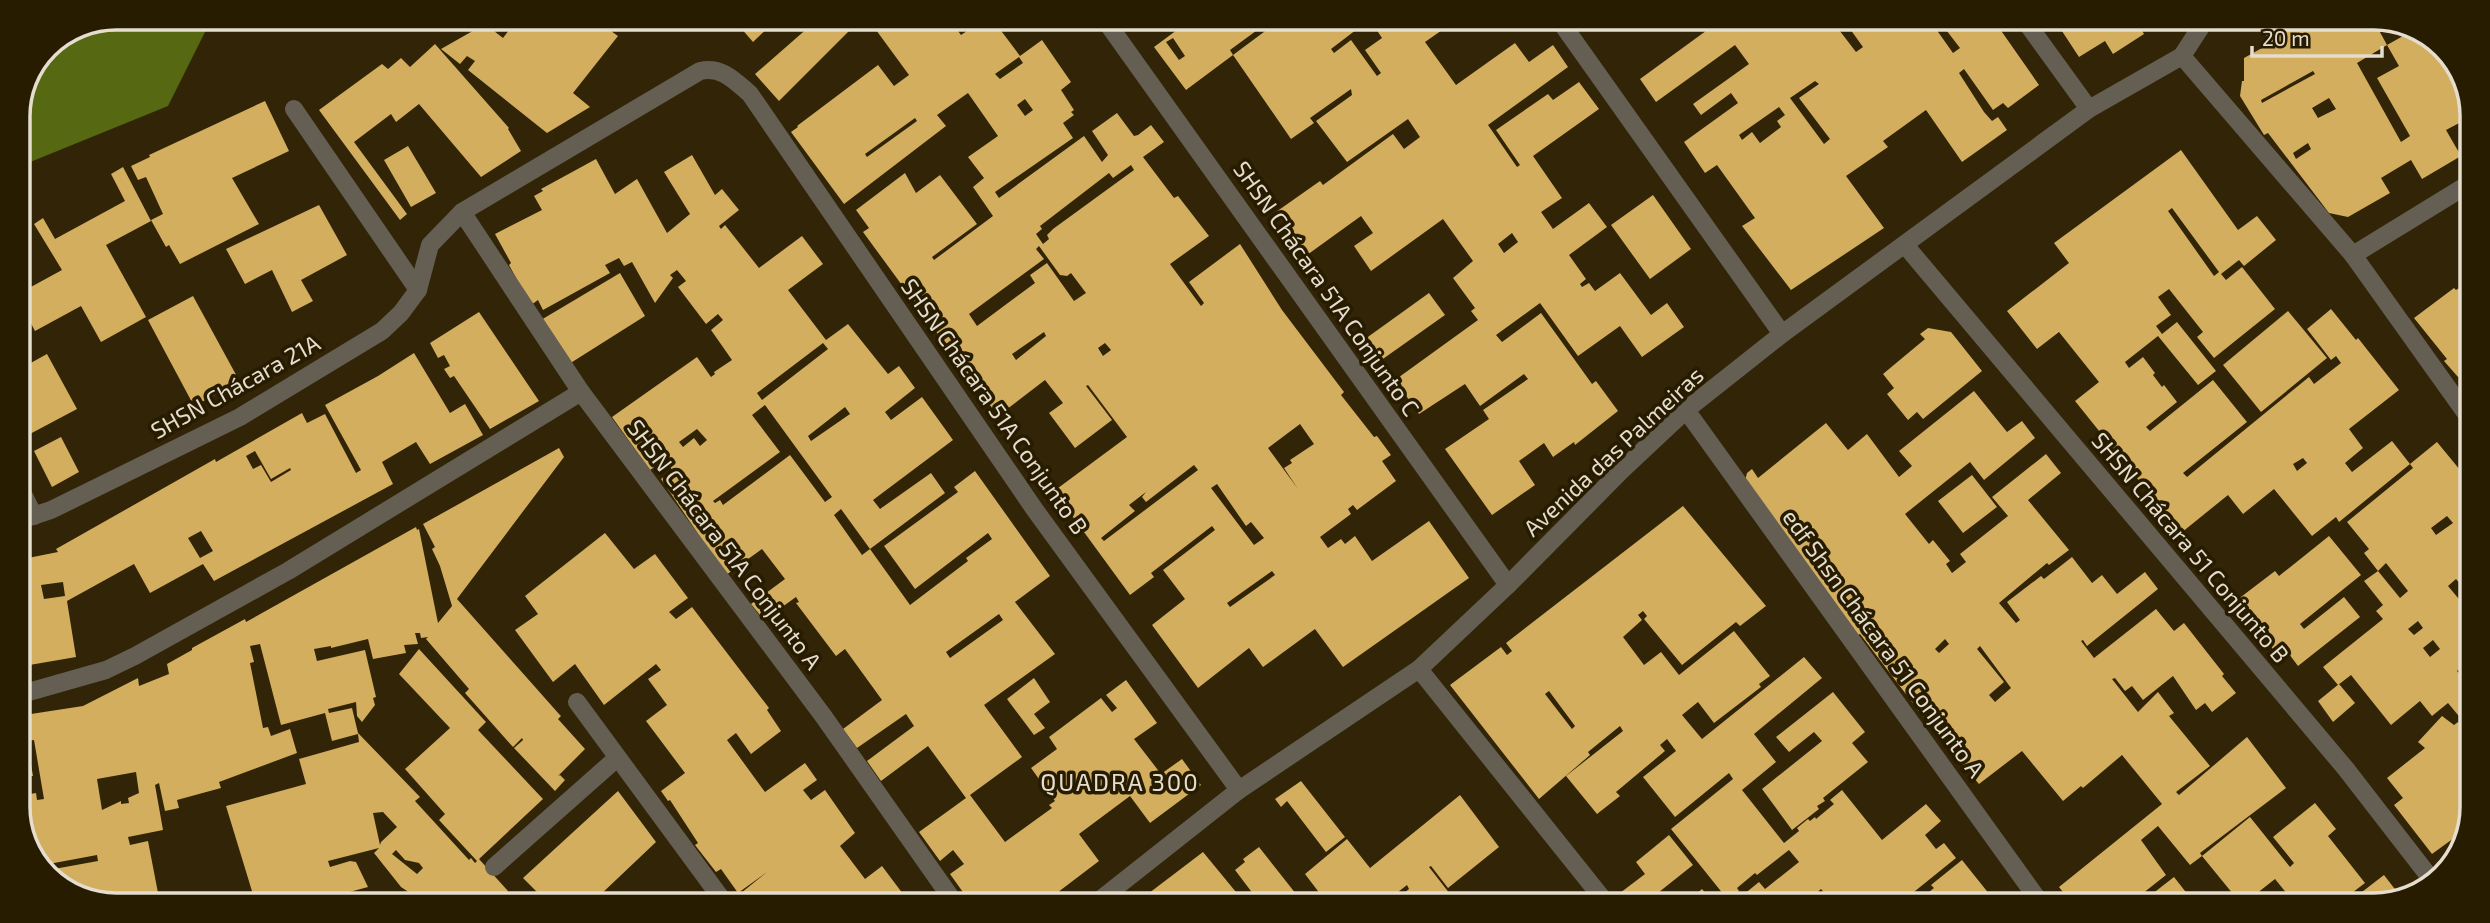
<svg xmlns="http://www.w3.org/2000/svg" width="2490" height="923" font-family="'Exo 2',sans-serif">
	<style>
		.forest { fill: #566812 }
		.building { fill: #d3ae5e; fill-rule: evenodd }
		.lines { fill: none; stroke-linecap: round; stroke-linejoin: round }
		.minor { stroke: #645f52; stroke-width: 18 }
		.labels { text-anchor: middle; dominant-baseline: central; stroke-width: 7; stroke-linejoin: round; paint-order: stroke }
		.street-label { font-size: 23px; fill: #e5ddcd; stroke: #271b00 }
		.neighbourhood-label { font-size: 24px; letter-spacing: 2px; fill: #e5ddcd; stroke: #271b00 }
		.rim { fill: none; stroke: #e5ddcd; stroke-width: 3.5 }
	</style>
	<rect width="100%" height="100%" fill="#312407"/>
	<path class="forest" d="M116,18H212L168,106L18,167V110L47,46Z"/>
	<g class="building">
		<path d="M518,18L594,19L618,36L573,93L590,107L547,133L468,70L475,61L467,56L460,64L441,49L485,24L503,38Z"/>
		<path d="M733,19H772L774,22L753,42Z"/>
		<path d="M818,19H861L779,101L755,74Z"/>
		<path d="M868,19H949L961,35L983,20H993L1020,56L1042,40L1071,82L1061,90L1074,110L1071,112L1074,115L1063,123L1073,138L995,192L999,198L1084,136L1102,162L1108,155L1092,131L1117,113L1134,136L1138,135L1151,125L1164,142L1143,157L1174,198L1178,196L1209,236L1170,264L1201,306L1204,303L1189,282L1240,244L1282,310L1344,392L1341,395L1374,437L1377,436L1391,455L1382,461L1396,481L1357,510L1353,505L1348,509L1351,514L1320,537L1328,548L1341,539L1345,544L1355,536L1372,561L1429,521L1469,578L1343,667L1315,629L1263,667L1249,648L1198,688L1152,625L1185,599L1163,570L1215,530L1212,526L1151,573L1154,577L1130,595L1054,491L1127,437L1088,385L1086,386L1112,420L1075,448L1049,413L1063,403L1045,380L998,416L863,232L869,228L856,210L905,173L916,193L940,175L977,224L932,257L934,260L993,216L973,187L984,178L968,157L998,136L968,93L937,115L946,126L844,204L791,132L798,127L797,126L878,65L894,86L909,75ZM1019,57L1023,63L1000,79L995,74ZM1025,99L1033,110L1025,116L1017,105ZM915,118L917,121L867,157L865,154ZM1131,165L1134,170L1053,229L1047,235L1049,239L1043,244L1036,234L1042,229L1040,226L1109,173L1113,178ZM1039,246L1060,275L1067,276L1071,273L1086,293L1074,301L1047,263L1030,275L1035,283L977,326L969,314L1044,259L1036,249ZM1044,332L1046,336L1016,360L1012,354ZM1105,343L1111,350L1103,356L1098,348ZM1300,424L1314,444L1290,460L1292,463L1284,468L1298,489L1268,448ZM1194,465L1198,470L1104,541L1101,538L1135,511L1129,505L1146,492L1142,497L1146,502ZM1217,484L1246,526L1251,522L1264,538L1254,545L1211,488ZM1272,571L1275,575L1230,607L1227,603Z"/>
		<path d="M1175,20H1271L1230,50L1233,55L1186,90L1154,47L1181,27ZM1173,38L1185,56L1179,60L1166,42Z"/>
		<path d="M1280,20H1369L1331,49L1334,53L1351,40L1377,76L1381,73L1365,50L1382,38L1374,26L1382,20L1455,21L1425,42L1456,85L1515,43L1529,62L1553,45L1568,67L1488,125L1517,167L1520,165L1496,130L1548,94L1553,100L1579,82L1599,109L1533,156L1562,198L1541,212L1553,229L1589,203L1607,227L1569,255L1586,279L1580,284L1582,287L1589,283L1595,291L1620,273L1651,315L1667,303L1684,327L1642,357L1620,326L1578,356L1540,303L1496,335L1502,342L1541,313L1592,384L1596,381L1618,411L1575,445L1574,442L1553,457L1544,443L1519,461L1535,485L1492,515L1445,449L1489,419L1483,410L1528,379L1524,374L1480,406L1465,384L1419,414L1395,380L1478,320L1471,311L1475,308L1453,278L1473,261L1443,219L1371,271L1354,246L1373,233L1361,216L1307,255L1276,212L1320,181L1323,185L1393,134L1404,149L1420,137L1408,119L1347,162L1316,121L1352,95L1351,89L1310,118L1314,123L1291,139L1233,55ZM1512,233L1518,242L1504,253L1498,244Z"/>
		<path d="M1705,21L1833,22L1856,52L1863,47L1845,22H1931L1953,53L1960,48L1940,22H1995L2039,85L2008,108L2003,103L1993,110L1964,69L1959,73L1984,112L1992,121L1998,117L2007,130L1962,162L1926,110L1883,141L1888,147L1846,176L1884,228L1791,290L1742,226L1755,218L1717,165L1705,173L1684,142L1738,103L1731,93L1701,115L1693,104L1749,64L1735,45L1656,102L1640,79L1710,28ZM1815,81L1819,84L1799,98L1830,139L1824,144L1790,98ZM1779,107L1785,115L1777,121L1781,127L1760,143L1752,132L1742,140L1739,135Z"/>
		<path d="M2056,22H2137L2144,34L2113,54L2105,41L2079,57Z"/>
		<path d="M2259,23H2375L2387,45L2412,31L2409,25L2452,56L2471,106L2458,113L2463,121L2446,130L2461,156L2422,179L2411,160L2381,178L2390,193L2348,217L2329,213L2268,133L2264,135L2240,96L2242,81H2244V58L2271,43ZM2387,45L2399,66L2377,78L2410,136L2401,142L2357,63ZM2313,71L2315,74L2262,103L2261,100ZM2329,98L2336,109L2318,118L2312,108ZM2308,143L2311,149L2296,159L2293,153Z"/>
		<path d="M435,44L509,128L508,129L521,151L481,177L419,104L396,122L391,114L354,142L407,214L400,220L319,110L382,64L388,69L401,58L410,67Z"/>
		<path d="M265,101L289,151L232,178L259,224L180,264L169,245L166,247L151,220L163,214L146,177L138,180L131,166L150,157L149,155Z"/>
		<path d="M408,146L436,193L411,207L384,160Z"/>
		<path d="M2181,150L2238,230L2257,216L2276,240L2244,266L2239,260L2221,274L2226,280L2242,267L2275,309L2214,358L2197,337L2203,332L2169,289L2158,297L2171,315L2156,326L2162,334L2177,322L2216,371L2198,385L2158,336L2125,362L2129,368L2143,357L2155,373L2153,375L2162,387L2164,385L2177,402L2146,427L2150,431L2213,380L2247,422L2183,473L2187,477L2309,377L2314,384L2341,363L2336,356L2331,360L2307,329L2331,309L2356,340L2358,338L2399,390L2349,429L2363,448L2345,463L2352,472L2392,441L2410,464L2339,522L2336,517L2312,536L2274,489L2243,514L2228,495L2181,533L2075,401L2099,382L2059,332L2037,349L2007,311L2069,263L2054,243ZM2172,208L2219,272L2214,276L2168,211ZM2303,458L2307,463L2297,471L2293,464Z"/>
		<path d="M692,155L715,195L722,189L739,210L719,226L721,229L725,225L759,268L802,236L823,264L788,290L826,340L848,324L888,374L899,366L915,388L885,412L891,420L922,397L953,440L873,500L880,509L931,473L945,493L870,549L841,509L834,515L862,555L870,549L910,605L968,561L966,558L992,539L988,533L915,589L884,546L958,492L954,487L975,471L1050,576L1015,602L1055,654L984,705L1022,757L970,795L1005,842L1052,808L1049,805L1055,801L1031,768L1057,749L1049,737L1101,698L1112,712L1117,708L1106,695L1126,680L1157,723L1134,739L1161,774L1182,759L1201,785L1150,823L1130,796L1079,834L1099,861L1045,902H970L950,874L964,864L953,850L940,861L919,832L966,798L928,746L881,781L867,761L914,726L906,714L857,748L843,729L882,700L845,649L836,656L796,603L799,602L796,597L764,620L751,604L785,579L762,549L726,575L661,479L673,471L665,460L650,470L612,417L697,357L711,377L715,374L714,372L732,360L711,330L723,320L718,314L706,324L678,287L686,281L677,270L670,275L673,278L655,303L632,262L624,266L619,258L605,265L610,273L543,310L538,300L531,305L509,265L511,263L495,234L542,210L534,196L543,191L541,189L596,159L615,194L637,179L667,233L690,214L664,172ZM823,343L828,349L762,400L757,393ZM765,405L832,497L825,502L790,455L723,505L720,500L715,503L713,501L780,452L752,415ZM845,407L850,414L811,441L808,436ZM697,429L707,440L700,446L694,438L683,447L679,442ZM999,614L1003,620L950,658L946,652Z"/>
		<path d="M123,167L151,221L106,245L146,317L101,342L81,306L35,331L18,299V294L62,270L34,224L43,218L55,239L125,201L111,174Z"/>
		<path d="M1653,195L1691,249L1650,279L1611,225Z"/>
		<path d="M319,205L347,255L301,280L313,301L292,312L272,270L245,284L226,249Z"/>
		<path d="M620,273L645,316L569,364L541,320Z"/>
		<path d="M2471,281L2470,377L2465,371L2458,377L2444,361L2447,359L2414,318L2454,288L2456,290Z"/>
		<path d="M1429,293L1445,315L1380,361L1365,339Z"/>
		<path d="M193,296L240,382L194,406L148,320Z"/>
		<path d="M2288,311L2327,358L2261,412L2223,365Z"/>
		<path d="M479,312L539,401L490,429L454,376L450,378L444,369L450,366L444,355L438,358L430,343Z"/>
		<path d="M1928,328L1951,332L1982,371L1923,419L1917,412L1908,420L1887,394L1894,388L1883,374L1925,339L1920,334Z"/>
		<path d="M414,353L450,413L465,404L483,435L430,464L416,442L382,462L393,484L214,581L203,564L150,593L134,564L67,601L76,657L18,667V560L58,552L56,549L215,459L216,462L302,413L307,423L325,414L356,473L361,470L325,405L378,376ZM255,451L271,479L290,468L291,470L271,482L261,465L253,469L246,456ZM201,531L213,551L200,558L188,538ZM63,582L65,596L44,599L41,585Z"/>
		<path d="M47,354L77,409L28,435L18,415V370Z"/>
		<path d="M1974,391L2007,432L2022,421L2035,438L1984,480L1970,462L1905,514L1929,544L1933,540L1950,561L1946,564L1952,573L1966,562L1960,554L2008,516L1992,497L2046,454L2061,473L2028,500L2069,550L2049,565L2047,563L1999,603L2016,623L2020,620L2007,602L2041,576L2044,579L2072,557L2092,583L2102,575L2117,594L2145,572L2158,589L2087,646L2083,640L2081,641L2094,658L2156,609L2174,631L2184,623L2224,674L2222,676L2236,693L2212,712L2205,703L2196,710L2173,676L2143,700L2132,686L2125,691L2115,678L2112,679L2138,712L2158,692L2174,713L2169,716L2210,766L2176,792L2179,795L2247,737L2286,788L2200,853L2202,856L2250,817L2290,867L2294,863L2273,837L2315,803L2336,829L2328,836L2365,883L2336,905H2296L2275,879L2242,905L2202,856L2190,865L2158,826L2141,840L2166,875L2128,905H2073L2059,887L2162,804L2122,755L2083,788L2081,786L2063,801L2022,751L1979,784L1938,736L1860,634L1858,635L1742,493L1747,473L1752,469L1758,478L1826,423L1848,450L1867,434L1899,477L1912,466L1899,451ZM1945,639L1949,644L1939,653L1935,649ZM1980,646L2011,688L1995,702L1989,695L2004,682L1977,649Z"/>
		<path d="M61,437L79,472L52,487L34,451Z"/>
		<path d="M2437,442L2470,482L2469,581L2462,586L2456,579L2448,586L2469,611L2468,662L2457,671L2468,684V727L2448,703L2432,716L2420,701L2391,725L2351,675L2338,685L2323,667L2383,619L2376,611L2383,605L2364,581L2378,571L2400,598L2408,591L2386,563L2378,571L2364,553L2369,549L2347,522L2413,468L2410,464ZM2447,516L2453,523L2436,535L2431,528ZM2418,621L2423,628L2414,635L2408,629ZM2433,640L2440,649L2430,657L2423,648Z"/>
		<path d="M559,448L564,457L457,599L559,714L561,716L558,719L585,749L558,776L560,775L565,780L555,791L514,748L523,740L522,738L513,747L465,693L469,689L426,639L428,637L421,638L420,633H415L418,644L404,645L406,653L373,659L368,639L331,648V646L314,649L317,661L365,650L376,697L373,698L375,705L362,722L357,716L356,702L328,709L329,713L352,708L358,733L420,797L415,801L469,860L471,858L475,863L477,861L439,820L445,814L405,769L450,728L399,674L419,649L486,722L478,730L543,799L479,859L508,891L497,901H422L401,887L374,853L379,848L328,861L330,867L350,861L356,862L368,887L316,901H255L226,806L306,784L299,759L359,742L358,734L332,741L325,713L281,725L260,644L250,646L254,662L250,663L263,728L268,727L271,736L290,729L297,753L219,782L221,788L177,800L179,808L165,811L159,783L155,785L163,830L128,837L130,845L148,841L159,898L143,900H84L43,871L98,861L97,855L38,866L18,814V796L36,793L37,800L44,799L34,740L27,741L33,776L18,778V716L83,706L138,678L139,686L169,674L167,664L192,650V648L245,619L246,622L416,527L417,530L419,529L438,623L452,606L440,566L432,549L435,547L423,524ZM136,772L139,793L128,798L129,803L121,804V801L102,810L97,779ZM383,812L397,827L381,842L380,845L373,813ZM396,850L405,860L419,863L423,868L417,874L392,854Z"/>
		<path d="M1972,475L1997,507L1963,533L1938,501Z"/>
		<path d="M1683,506L1766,606L1740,626L1736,622L1682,665L1644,619L1647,616L1643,611L1638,615L1642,620L1623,637L1644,665L1661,652L1679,675L1734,631L1770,676L1759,684L1761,687L1714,723L1698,702L1682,715L1702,739L1804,657L1822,678L1754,734L1776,762L1742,790L1784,843L1799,831L1797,828L1808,819L1810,821L1815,817L1816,819L1834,804L1830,800L1842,790L1882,840L1926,804L1941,821L1925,835L1936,849L1944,843L1956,858L1899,904H1834L1821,889L1809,899L1813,904H1732L1759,882L1765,889L1799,862L1789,850L1757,875L1755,873L1737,888L1739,891L1728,900L1671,829L1733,779L1729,773L1675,817L1643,777L1676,751L1667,739L1660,745L1665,751L1616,792L1620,796L1597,814L1566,776L1623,731L1620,726L1588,752L1590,755L1539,799L1450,685L1501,647L1507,655L1512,651L1506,643ZM1549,691L1575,726L1572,729L1545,694Z"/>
		<path d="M605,533L634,569L655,554L688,598L669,612L676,619L692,607L769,708L767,710L781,731L751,754L736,733L727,740L765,792L805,763L817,780L803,790L811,800L825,790L855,833L840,846L865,879L882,866L909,902H747L741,893L767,872L738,893L721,869L716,872L695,845L698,843L670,800L668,801L661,791L685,773L646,721L667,705L648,679L661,670L656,664L604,705L575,664L553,682L515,630L538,614L525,596Z"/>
		<path d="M2329,536L2361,575L2300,624L2304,629L2344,597L2360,617L2298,666L2283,646L2275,652L2237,600L2275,571L2279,576Z"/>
		<path d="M1034,678L1050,702L1034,714L1045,728L1034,735L1007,699Z"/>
		<path d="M2339,684L2355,703L2333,722L2318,701Z"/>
		<path d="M1833,692L1865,732L1852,743L1868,762L1823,798L1825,801L1817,806L1819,809L1792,830L1762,789L1822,741L1814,732L1789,752L1776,737Z"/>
		<path d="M2442,716L2454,725L2458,722L2468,735L2467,821L2462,825L2465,830L2432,854L2394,805L2403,798L2387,778L2425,748L2418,742Z"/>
		<path d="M1301,781L1345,837L1326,852L1287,801L1281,807L1275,799Z"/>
		<path d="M618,791L656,842L598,897L602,901H546L523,878Z"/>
		<path d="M1460,795L1499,847L1448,888L1431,866L1429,867L1457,903H1392L1409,889L1407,885L1384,903H1327L1305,874L1347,839L1370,868Z"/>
		<path d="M1669,835L1693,865L1644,904H1628L1620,893L1645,874L1636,862Z"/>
		<path d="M1259,847L1300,899L1303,903H1260L1235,870L1245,862L1243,859Z"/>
		<path d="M1203,852L1245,903H1136Z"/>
		<path d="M1962,860L1998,905L1914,904L1934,888L1931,885Z"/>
		<path d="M2384,875L2401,897L2374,905H2345Z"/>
		<path d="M2174,877L2196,905H2138Z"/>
		<path d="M1702,889L1714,904H1685Z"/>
		<path d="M1475,893L1483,903H1463Z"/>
	</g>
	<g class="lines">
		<g class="minor">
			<path d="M1105,20L1508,585"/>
			<path d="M1560,21L1782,334"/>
			<path d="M2026,22L2089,109"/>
			<path d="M2182,56L2353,255L2470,419"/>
			<path d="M294,109L418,290"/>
			<path d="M462,212L581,392L824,717L954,902"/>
			<path d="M1905,245L2346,769L2435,884"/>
			<path d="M2353,255L2472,182"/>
			<path d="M1686,410L2042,905"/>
			<path d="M18,484L34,516"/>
			<path d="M18,521L51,510L240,417L382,331L401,313L418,290L430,245L462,212L700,71C722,66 735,81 750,94L1035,510L1239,790"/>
			<path d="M1419,669L1607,904"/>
			<path d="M18,695L106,670L135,656L288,571L581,392"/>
			<path d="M577,702L724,902"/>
			<path d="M494,867L617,758"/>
			<path d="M1096,903L1239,790L1419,669L1508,585L1622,470L1686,410L1782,334L2089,109L2182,56L2204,22"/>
		</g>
	</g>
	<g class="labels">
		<g class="street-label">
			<text transform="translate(1327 288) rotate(55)">SHSN Chácara 51A Conjunto C</text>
			<text transform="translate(235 386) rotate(-29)">SHSN Chácara 21A</text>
			<text transform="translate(995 406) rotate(55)">SHSN Chácara 51A Conjunto B</text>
			<text transform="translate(1613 451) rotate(-43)">Avenida das Palmeiras</text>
			<text transform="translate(725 544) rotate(53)">SHSN Chácara 51A Conjunto A</text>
			<text transform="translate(2191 547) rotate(50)">SHSN Chácara 51 Conjunto B</text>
			<text transform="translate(1884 643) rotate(54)">edf Shsn Chácara 51 Conjunto A</text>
		</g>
		<g class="neighbourhood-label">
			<text x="1120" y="781">QUADRA 300</text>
		</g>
	</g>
	<path d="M0 0H2490V923H0ZM116 30H2374A86 86 0 0 1 2460 116V807A86 86 0 0 1 2374 893H116A86 86 0 0 1 30 807V116A86 86 0 0 1 116 30Z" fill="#271b00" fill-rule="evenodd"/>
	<path class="rim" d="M116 30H2374A86 86 0 0 1 2460 116V807A86 86 0 0 1 2374 893H116A86 86 0 0 1 30 807V116A86 86 0 0 1 116 30Z"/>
	<path d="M2252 46v10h130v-10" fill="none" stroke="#e5ddcd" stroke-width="3.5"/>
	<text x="2262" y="46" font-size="21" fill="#e5ddcd" stroke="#271b00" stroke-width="5" paint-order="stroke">20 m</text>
</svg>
